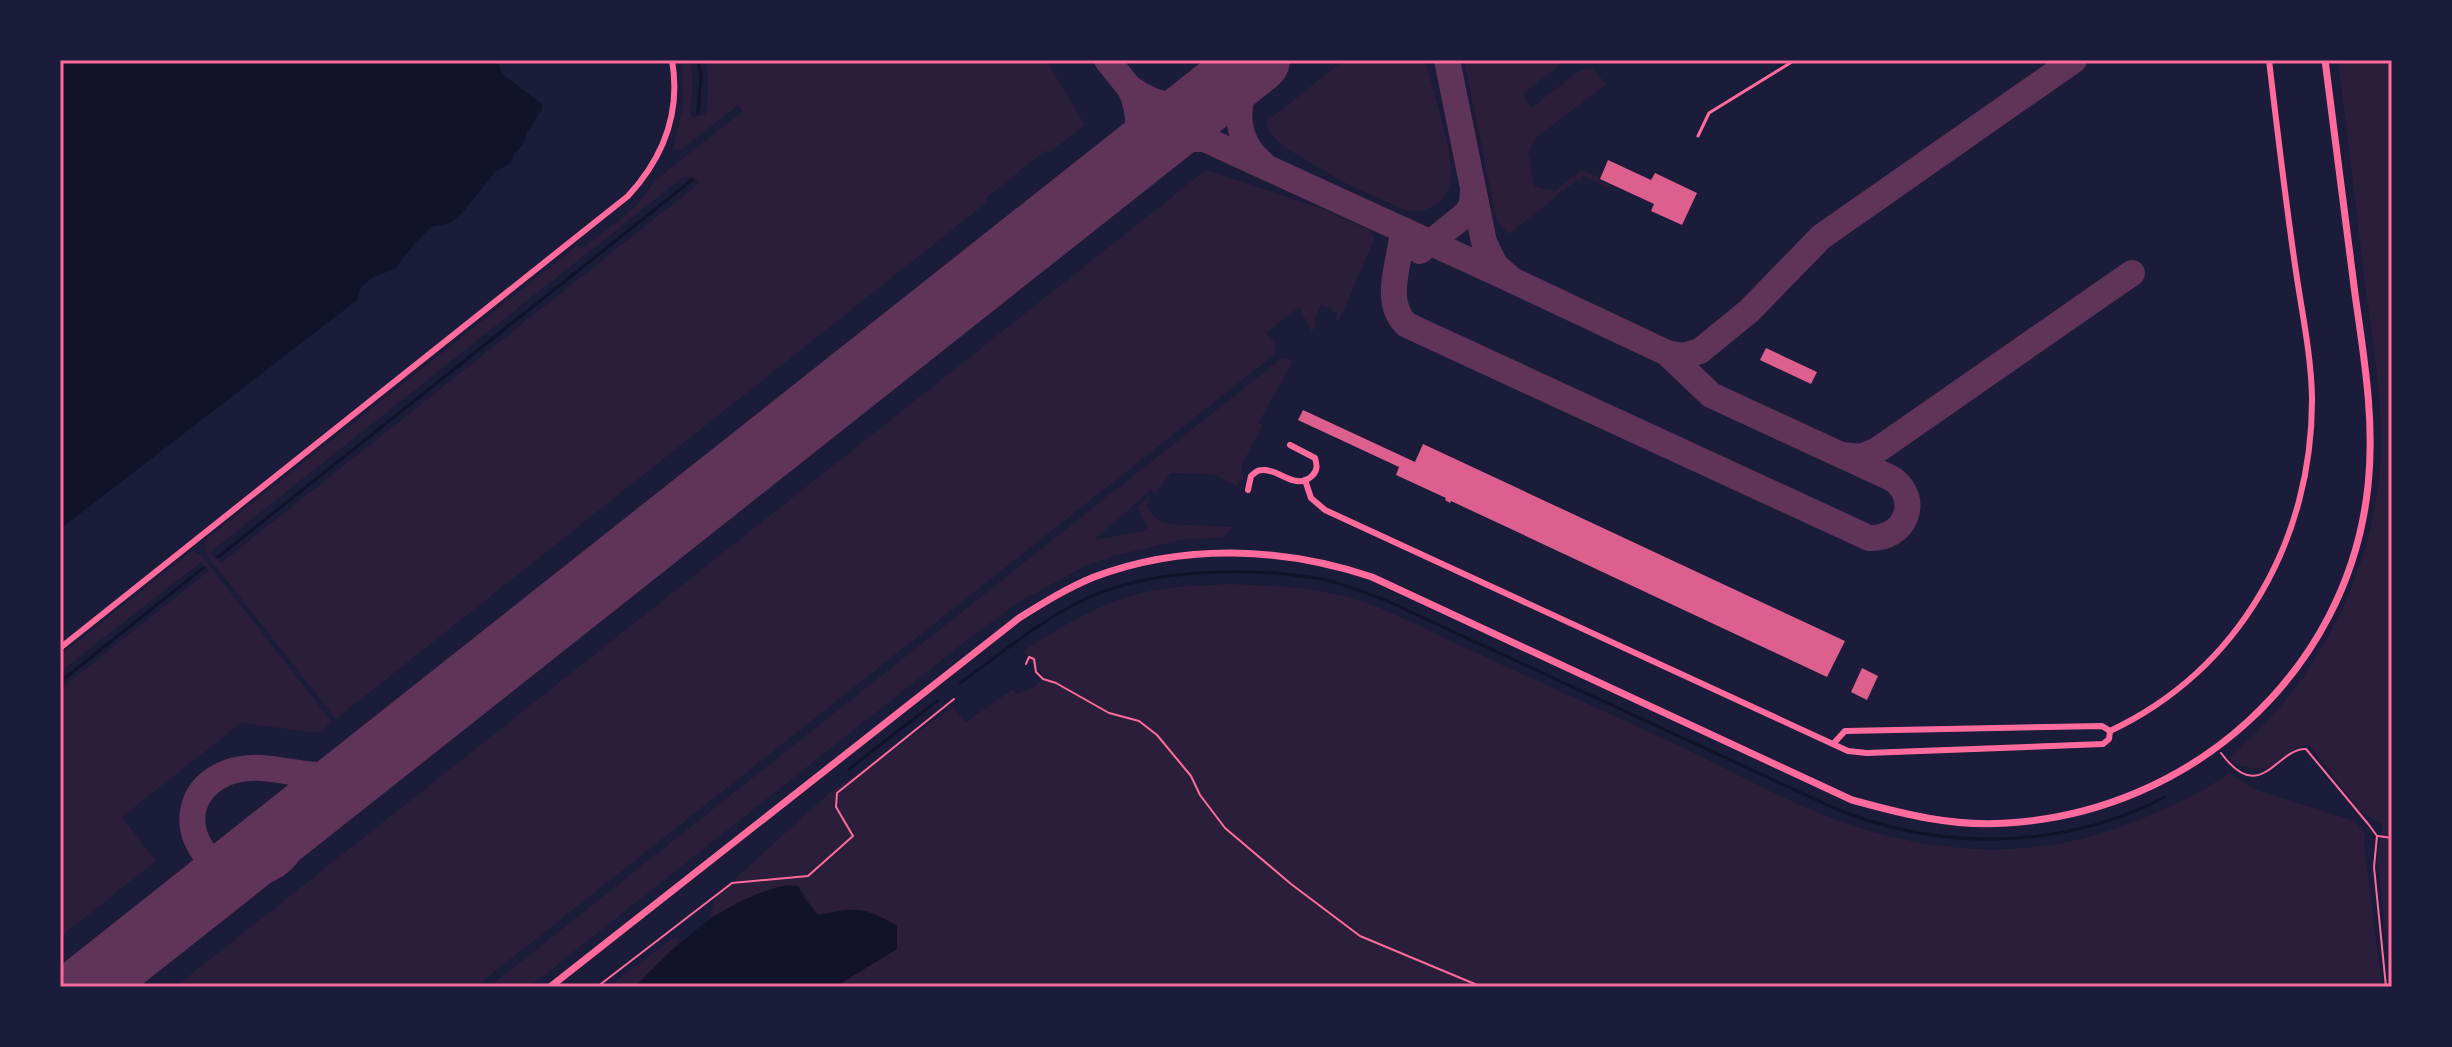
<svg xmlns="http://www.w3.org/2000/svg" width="2452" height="1047" font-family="'Space Grotesk',sans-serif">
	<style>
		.green { fill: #2a1e3b; fill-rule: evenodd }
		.water { fill: #12122b }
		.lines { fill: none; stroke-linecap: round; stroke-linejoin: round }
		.stream { stroke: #12122b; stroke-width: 3 }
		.taxiway { stroke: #603358; stroke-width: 26 }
		.runway { stroke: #603358; stroke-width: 66 }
		.building { fill: #dd5f8e }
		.path { stroke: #ff6b9d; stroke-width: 2 }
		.service { stroke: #ff6b9d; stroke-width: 3 }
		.minor { stroke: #ff6b9d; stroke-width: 6 }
		.tertiary { stroke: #ff6b9d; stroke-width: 7 }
		.neatline { fill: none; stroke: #ff6b9d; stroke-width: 3 }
	</style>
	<rect width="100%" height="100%" fill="#1b1b3a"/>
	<g class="green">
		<path d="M682,60H690L693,79L690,113L693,117L706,115L708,94L707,60H1046L1085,125L1050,152L1045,151L987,197V202L336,719L206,554L205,540L577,246L582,249L634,208L657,179L743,111L738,105L682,149H673L683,106ZM696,177L698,183L693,188L221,563L211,554L213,550L682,178Z"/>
		<path d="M1344,60H1425C1432,86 1454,155 1451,178C1448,202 1428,215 1405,210L1345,183L1284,147L1271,134L1266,122Z"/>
		<path d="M1464,60H1566L1523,94L1531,108L1579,71L1592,68L1606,84L1537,137L1528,152L1534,186L1555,191L1581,170L1599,177L1598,180L1611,186L1610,189L1583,176L1580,181L1577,180L1509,234L1497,222Z"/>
		<path d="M2338,60H2392V987L2377,855L2383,825L2360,811L2309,745C2284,748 2277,769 2261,769C2253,769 2242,766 2234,764L2229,757C2318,684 2377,567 2381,451C2382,395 2372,338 2365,283C2356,208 2347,134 2338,60Z"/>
		<path d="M1206,170L1320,208L1371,231L1374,240L1339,321L1336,319L1338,314L1331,311L1332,309L1321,305L1314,320L1317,322L1312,332L1306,322L1308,319H1304L1301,309L1298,308L1266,333L1275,342V354L475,987H175Z"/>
		<path d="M1282,358L1293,361L1259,422L1263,425L1241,466L1244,479L1240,480L1237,486L1213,474L1171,473L1155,493L1151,490L1094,540L1147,530L1148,527L1137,508L1150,495L1147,504C1151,516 1157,521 1169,524L1234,527L1223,537L1181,540L1113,556L1085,566L1019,602L966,641L529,987H489Z"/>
		<path d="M192,551L201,555L332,722L319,733L241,723L122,817L156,861L60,937V689L210,570L201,562L60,672V655Z"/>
		<path d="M1225,584C1263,585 1302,586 1339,595C1384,605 1426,631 1468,649C1541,683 1615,716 1688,750C1735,773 1782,799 1831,818C1933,857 2042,862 2143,818C2173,806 2203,792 2229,773L2257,790L2354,821L2365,832L2364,846L2382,987H844L842,982L897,949L847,909L818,915L798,886L742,901L710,918L715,897L827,795L952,708L966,722L1013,689L1017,694L1034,687L1044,677L1023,651C1062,626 1099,603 1145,592C1171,586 1198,586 1225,584Z"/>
		<path d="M675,937L680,941L635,987H608Z"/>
	</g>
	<g class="water">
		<path d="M60,60H497L502,74L542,104V109L526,134L525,142L514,154L511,163L495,172L462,213L450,223L431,227L416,242L395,269L373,277L361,287L357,300L60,529Z"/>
		<path d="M788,885L798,886L806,901L818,915C856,907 864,906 897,926V949L843,982L844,987H635C679,942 724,898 788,885Z"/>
	</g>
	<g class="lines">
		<g class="stream">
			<path d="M698,60L701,76L698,113"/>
			<path d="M218,557L692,180"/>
			<path d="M60,682L203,568"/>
			<path d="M960,683C1002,653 1044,617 1092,596C1155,569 1249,567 1316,578C1340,582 1363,592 1385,600L1834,808C1940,852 2063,850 2165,797"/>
			<path d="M849,769L937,701"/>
		</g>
		<g class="taxiway">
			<path d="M1107,60L1144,106L1161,119L1512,280L1495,265L1484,242L1447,60"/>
			<path d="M1252,64C1238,98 1229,135 1262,163"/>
			<path d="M1148,146L1169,139H1200"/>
			<path d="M1121,168C1142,145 1142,114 1130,88C1154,106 1180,112 1209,99"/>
			<path d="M1403,230C1401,260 1381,302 1407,325L1869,538C1904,540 1922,501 1893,479L1711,395L1667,353L1512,280"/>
			<path d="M1420,251L1467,213L1472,204L1473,190"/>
			<path d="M1667,353L1683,356L1700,351L1749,311L1821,237L2074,60"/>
			<path d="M1842,455L1860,457L1876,451L2132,273"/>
			<path d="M330,794C322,802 312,810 305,820C295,837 293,854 276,865C215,904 156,811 220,776C256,756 296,779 334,775C346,774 357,769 368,764"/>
		</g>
		<path class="runway" d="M86,987L1257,60"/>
	</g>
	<g class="building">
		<path d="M1608,160L1651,180L1655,173L1697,193L1682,225L1651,211L1654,204L1600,179Z"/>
		<path d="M1766,348L1817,372L1811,384L1760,360Z"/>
		<path d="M1303,410L1415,462L1423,444L1845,641L1827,677L1451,501L1450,503L1445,500L1446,498L1396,475L1399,467L1298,420Z"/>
		<path d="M1862,668L1878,676L1867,700L1851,692Z"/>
	</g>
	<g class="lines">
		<g class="path">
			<path d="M1026,664L1029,657L1034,659L1036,672L1043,679L1056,683L1109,713L1139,721L1157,735L1191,776L1200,795L1225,828L1291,884L1360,936L1482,987"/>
			<path d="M2221,753C2261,807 2276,748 2306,749L2369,825L2377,836L2374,867L2386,987"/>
			<path d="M2378,836L2392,838"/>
			<path d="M597,987L732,883L808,876L853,836L836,807L837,793L954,699"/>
		</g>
		<path class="service" d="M1698,136L1709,113L1795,60"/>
		<g class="minor">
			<path d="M1305,480L1311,498L1325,510L1848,751L1867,753L2103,744L2109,739L2110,731L2102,726L1845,731L1833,744"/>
			<path d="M1248,490L1251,476C1256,472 1257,470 1263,470C1280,469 1295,491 1312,476C1318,470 1317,465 1315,458L1290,445"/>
			<path d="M60,648L628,196C663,158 681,112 672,60"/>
			<path d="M2110,731C2240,670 2313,539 2312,397C2311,353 2301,308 2295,265C2285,197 2277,128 2269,60"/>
		</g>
		<path class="tertiary" d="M550,987L1019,618C1043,603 1067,588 1094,577C1184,543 1283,547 1372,577L1852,800C1903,814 1953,827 2007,823C2191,812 2348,673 2368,486C2375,421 2364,358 2355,294C2345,216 2335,138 2325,60"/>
	</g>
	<rect width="2452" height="1047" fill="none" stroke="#1b1b3a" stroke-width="124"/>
	<rect x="62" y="62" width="2328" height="923" class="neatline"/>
</svg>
